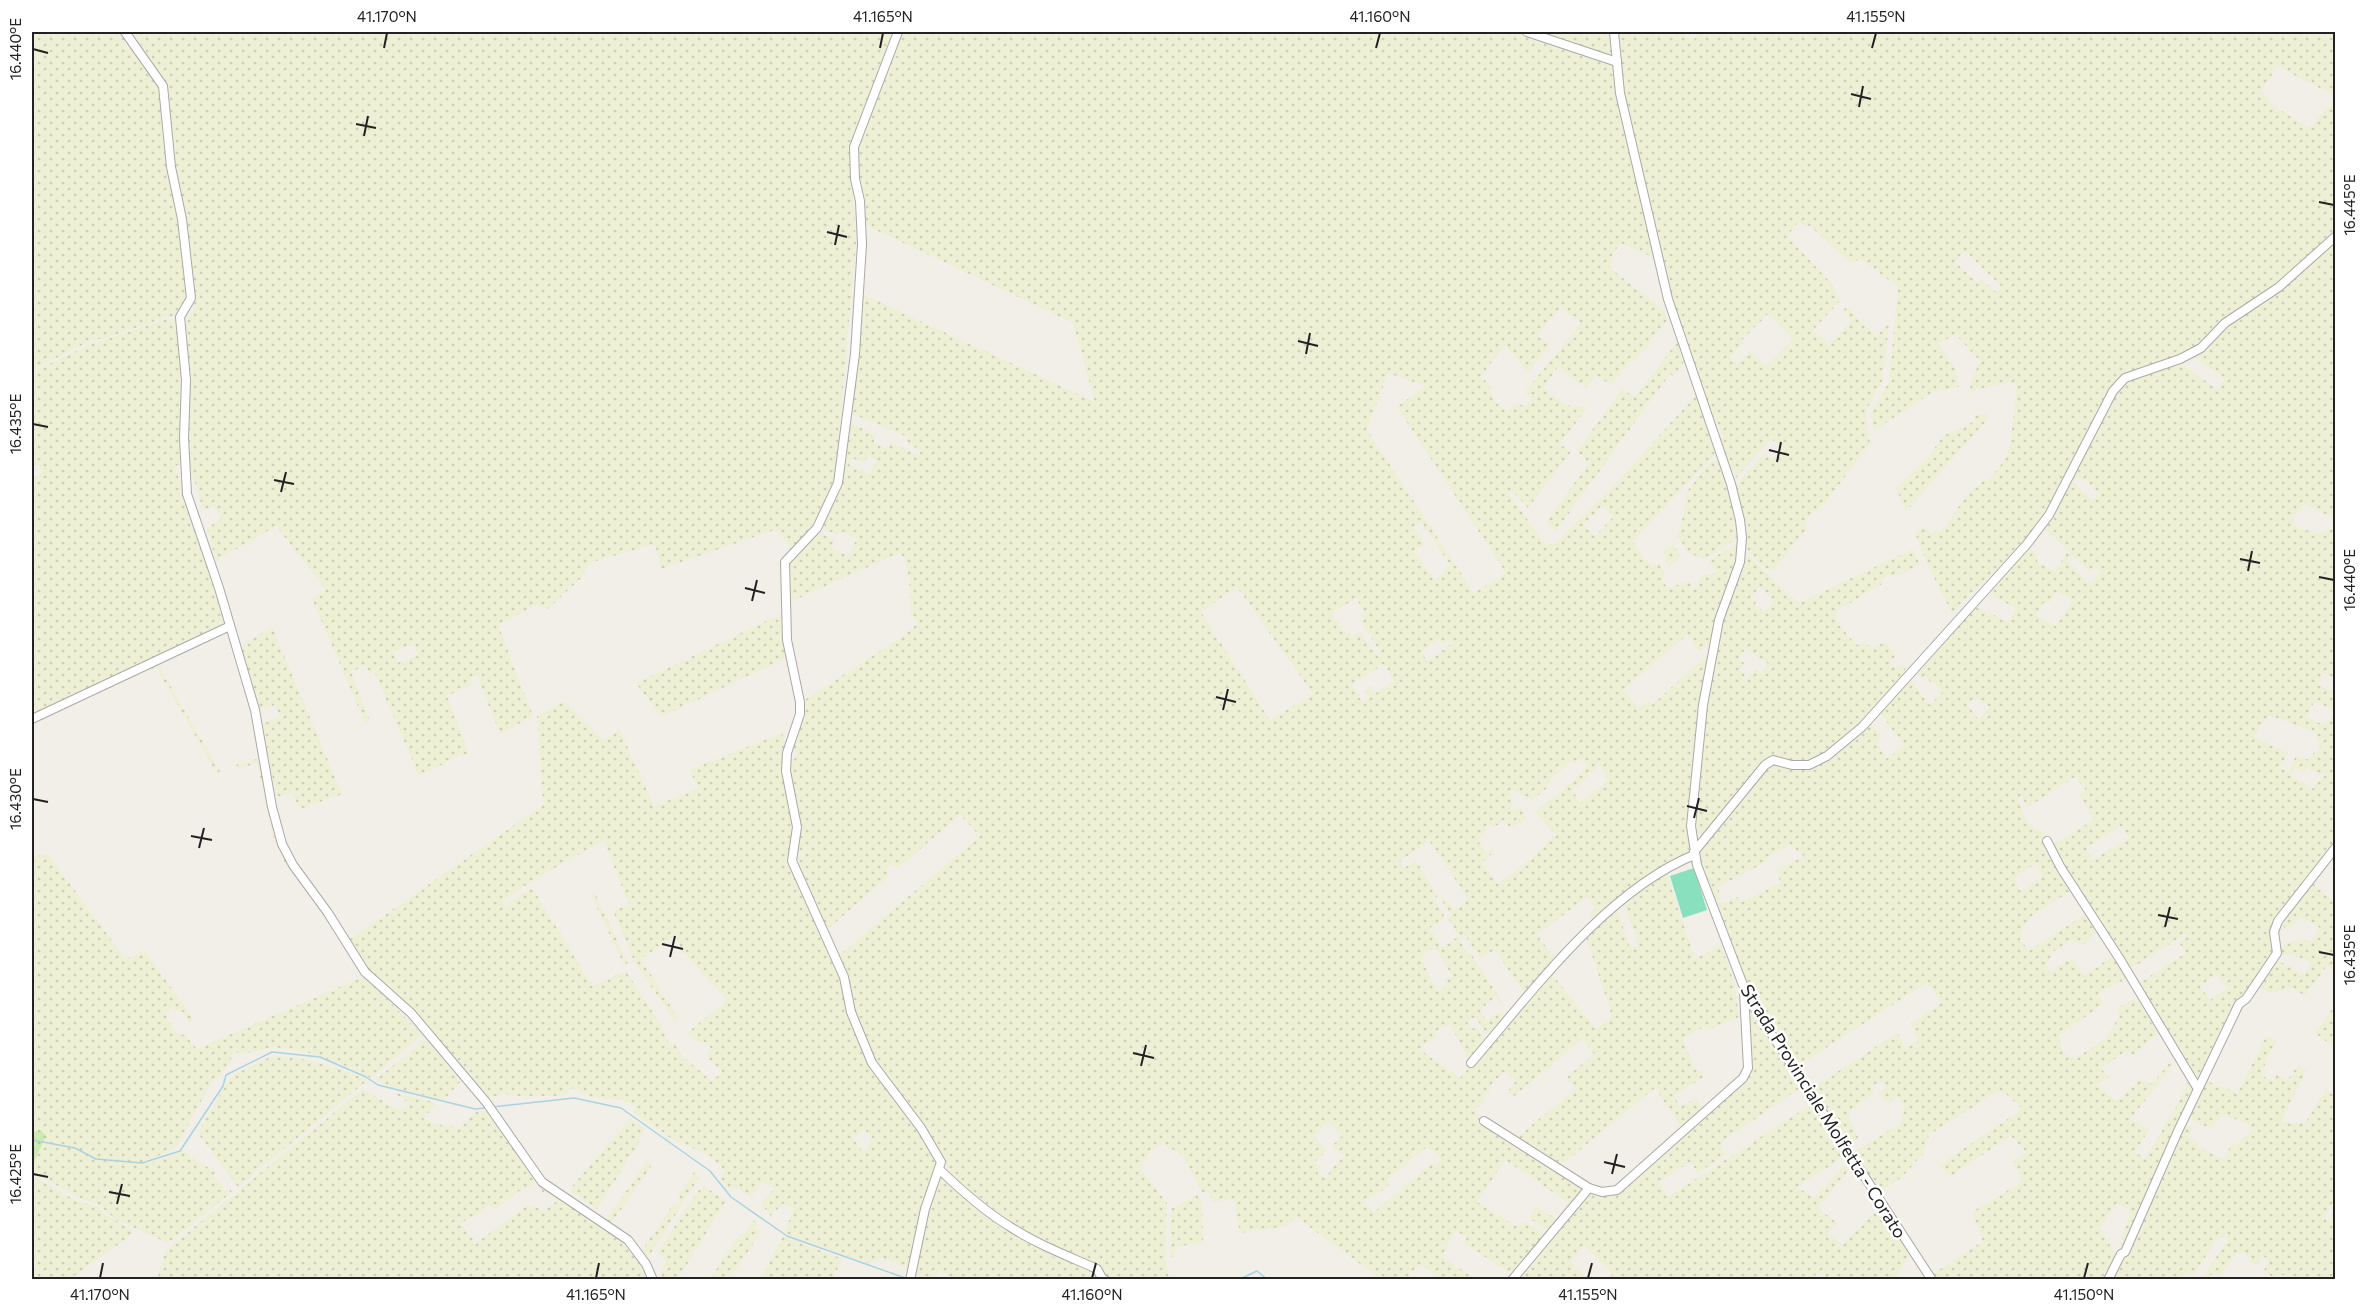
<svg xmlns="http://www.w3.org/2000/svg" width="2367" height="1311" font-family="Commissioner,sans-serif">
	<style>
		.farmland { fill: url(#farmland-dots); fill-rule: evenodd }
		.grass { fill: url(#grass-dots) }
		.pitch { fill: #88e0be }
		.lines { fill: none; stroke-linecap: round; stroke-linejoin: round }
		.stream { stroke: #aad3df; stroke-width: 1.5 }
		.minor-casing { stroke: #a9a9a9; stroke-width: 10 }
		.minor { stroke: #fff; stroke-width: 8 }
		.ticks { fill: none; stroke: #222; stroke-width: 2 }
		.labels { text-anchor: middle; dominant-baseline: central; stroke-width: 5; stroke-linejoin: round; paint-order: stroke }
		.street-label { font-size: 18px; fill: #222; stroke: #fff }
		.neatline { fill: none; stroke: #222; stroke-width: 2 }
		.ticks-label { font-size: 15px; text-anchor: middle; fill: #222 }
	</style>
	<defs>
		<pattern id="farmland-dots" width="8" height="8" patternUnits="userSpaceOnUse" patternTransform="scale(1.5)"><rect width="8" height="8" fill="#eef0d5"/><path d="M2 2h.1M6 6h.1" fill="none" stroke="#ccceb7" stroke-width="1.8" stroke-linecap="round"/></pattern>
		<pattern id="grass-dots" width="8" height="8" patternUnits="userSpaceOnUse" patternTransform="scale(1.5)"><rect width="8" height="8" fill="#cdebb0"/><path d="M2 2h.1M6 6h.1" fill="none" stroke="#b0c997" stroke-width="1.8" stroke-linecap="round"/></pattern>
	</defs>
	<rect width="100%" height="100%" fill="#f2efe9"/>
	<g class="farmland">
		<path d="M32,32H127L131,38L124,42L126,50L137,46L159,89L189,299L179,317L169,316L107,338L92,340L32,370Z"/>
		<path d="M133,32H894L850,146L856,244L834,488L819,515L792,552L779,532L774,530L661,569L655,544L589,563L581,578L548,609L537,605L498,625L533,716L500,734L477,676L471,678L472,684L447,696L469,754L461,755L419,776L374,671L369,673L366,665L351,672L370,721L365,723L312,599L326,590L276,526L216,561L207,528L221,519L215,506L203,510L188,459V386L185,324L194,307V302L163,89L156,67ZM414,644L418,656L397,663L393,652Z"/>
		<path d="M900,32H1525L1614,64L1655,255L1652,257L1621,243L1612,255L1610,268L1665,311L1667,321L1635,361L1628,362L1612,385L1596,376L1586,387L1580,385L1558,367L1543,388L1566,405L1587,408L1560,444L1571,452L1528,508L1513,492L1507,491L1545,544H1554L1606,494L1697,394L1717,452L1633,541L1644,559L1653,565L1660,564L1664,572L1662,581L1668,588L1690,581L1692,590L1695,589L1701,576L1717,573L1708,561L1739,542V561L1720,602L1710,644L1699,652L1687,635L1623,690L1639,708L1648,701L1652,705L1707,655L1689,831V854L1595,919L1589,916L1595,908L1587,897L1537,935L1558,962L1552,974L1596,1029L1612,1016L1586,937L1616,906L1630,948L1636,946L1637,940L1623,901L1666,871L1695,959L1721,945L1734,982L1739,1017L1711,1029L1704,1027L1682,1039L1693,1064L1704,1077L1675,1095L1679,1107L1696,1098L1704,1111L1683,1130L1655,1088L1558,1168L1585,1186L1572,1205L1505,1160L1477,1202L1516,1226L1526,1222L1546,1235L1512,1274L1463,1243L1467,1238L1457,1231L1451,1237L1442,1257L1476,1279H1442L1421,1265L1410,1273L1408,1279H1381L1296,1217L1287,1226L1240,1233L1234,1199L1212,1202L1209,1193L1202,1192L1184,1157L1163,1143L1150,1152L1140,1168L1167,1203L1165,1258L1169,1279H1111L1106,1277L1101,1266L1033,1236L994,1210L952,1176L943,1158L874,1062L857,1029L837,957L980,836L960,815L898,868L889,865L886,868L889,876L829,928L823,929L794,862L795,855L802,857L804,853L797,848L789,763L798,756L792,744L803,701L900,638L919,622L911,616L909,577L904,558L899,553L788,603V560L816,532L832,538L834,541L832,548L848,556L857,539L841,531L837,535L819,527L839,490L848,422L874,434V443L887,449L892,443L919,455L921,451L906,442L908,437L850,413L860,293L1095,402L1073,323L861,223L857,161L861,131ZM1561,307L1581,323L1525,392L1531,400L1527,406L1515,404L1508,412L1493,400L1490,386L1481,376L1505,345L1528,373L1550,345L1538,335ZM1388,373L1425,386L1397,407L1506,573L1474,593L1367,430ZM868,456L877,460L870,474L849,465L852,458L864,463ZM1602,506L1613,517L1595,536L1584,525ZM1421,522L1450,565L1443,570L1444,573L1434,580L1414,551L1425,544L1414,527ZM1237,587L1313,694L1270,720L1201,612ZM1356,598L1365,613L1361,616L1363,620L1361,622L1382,655L1378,657L1360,632L1353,636L1350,632L1346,634L1332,613ZM1439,639L1443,644L1449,639L1452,643L1433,658L1427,660L1421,653ZM1384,664L1394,681L1375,694L1370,687L1365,691L1369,698L1363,703L1352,685ZM1582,759L1588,766L1565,788L1536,811V813L1555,834L1533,857L1498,884L1482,863L1495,851L1493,848L1486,853L1478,841L1486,831L1485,826L1489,824L1492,828L1504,821L1511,828L1526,819L1521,807L1508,812L1513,806L1510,793L1513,790L1532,800L1547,788L1550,781L1571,761L1574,764ZM1599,765L1608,780L1597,791L1595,790L1580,803L1573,791ZM1428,839L1469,900L1454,910L1443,896L1440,898L1451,915L1448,918L1461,939L1466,937L1479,958L1495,950L1524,993L1530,987L1537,989L1460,1078L1419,1049L1436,1037L1434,1032L1450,1024L1469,1061L1486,1042L1477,1026L1472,1029L1467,1022L1475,1017L1487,1034H1492L1505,1017L1500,1012L1486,1020L1480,1010L1495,997L1501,1004L1502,1002L1470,952L1467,953L1458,937L1442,947L1430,928L1445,917L1428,890L1435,898L1438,896L1416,861L1404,868L1400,861L1427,843L1425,840ZM1428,950H1437L1452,976L1444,980L1447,986L1437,991L1421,959ZM1582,1039L1594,1054L1567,1077L1576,1089L1512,1141L1481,1121L1476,1109L1484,1101V1092L1488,1094L1492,1083L1504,1072L1516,1081L1507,1092L1513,1097ZM1328,1122L1342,1136L1331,1147L1345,1155L1332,1168L1326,1178L1317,1172L1321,1167L1315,1162L1327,1150L1314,1136ZM1427,1147L1442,1158L1436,1165L1432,1163L1374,1212L1364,1202L1388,1187L1389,1178Z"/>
		<path d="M1541,32H1611L1614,58Z"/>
		<path d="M1617,32H1680L1694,40L1700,32H2335V96L2277,66L2262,91L2271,104L2309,128L2335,100V234L2304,266L2189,355L2116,386L2049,511L2032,535L1952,613L1929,568L1915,533L1924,527L1931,533L1942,530L1968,494L1984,480L1988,481L2004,461L2010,446L2017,387L2011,382L1970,391L1971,382L1980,361L1956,335L1938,343L1956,370L1959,387L1933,392L1874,431L1870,415L1889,382L1898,287L1861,259L1851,263L1810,226L1798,223L1787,236L1831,283L1840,301L1813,330L1829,345L1852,320L1843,310L1847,307L1876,336L1887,325L1889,326L1882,382L1865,412L1870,444L1825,503L1805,520L1806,530L1774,570L1764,568L1745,548L1735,486L1764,453L1772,459L1782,447L1771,439L1736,478L1719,441L1723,438L1715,416L1711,418L1668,291L1624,102ZM1964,251H1965L2002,287L1996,292L1981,279L1977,282L1955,262ZM1768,314L1793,339L1766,366L1750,351L1737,364L1730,357L1743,344L1741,341Z"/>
		<path d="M2335,238V519L2305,504L2299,513L2292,515L2297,528L2318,533L2335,528V678L2323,673L2318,685L2332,691L2335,684V843L2269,933L2273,954L2236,1007L2198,1086L2136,985L2186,953L2179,943L2187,936L2185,934L2132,968L2117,951L2050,847L2093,820L2080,795L2086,790L2075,777L2028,807L2021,796L2017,798L2027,822L2046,835L2043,841L2051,859L2072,890L2032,916L2024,926L2020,939L2029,951L2085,914L2097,931L2085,944L2080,945L2072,940L2053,952L2046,967L2050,972L2064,962L2073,959L2084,975L2115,955L2128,978L2098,993L2103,1004L2059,1036L2062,1049L2067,1055L2076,1058L2105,1039L2120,1015L2117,1008L2136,998L2158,1033L2133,1055L2127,1050L2101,1069L2109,1077L2096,1085L2117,1101L2140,1079L2152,1084L2171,1061L2173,1066L2130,1119L2149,1130L2135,1152L2145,1159L2180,1100L2188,1082L2195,1091L2124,1245L2120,1244L2131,1211L2117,1203L2100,1228L2117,1257L2105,1279H1933L1930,1276L1983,1241L1972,1212L2022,1182L2013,1162L2026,1152L2011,1136L1951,1176L1938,1166L2018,1112L2021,1108L2006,1094L1998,1092L1993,1094L1929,1135L1923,1154L1902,1177L1878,1193L1851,1154L1901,1123L1904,1105L1898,1097L1888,1103L1878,1094L1886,1088L1881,1081L1871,1087L1874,1094L1849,1111V1118L1859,1139L1848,1144L1811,1089L1897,1033L1906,1047L1919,1041L1911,1024L1941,1003L1928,982L1798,1066L1750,999L1716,905L1738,897L1742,902L1780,883L1777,870L1804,856L1790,845L1768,857V861L1718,887L1721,899L1715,901L1699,856L1710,836L1766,767L1772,763L1802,769L1869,722L1881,735L1878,745L1886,759L1904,746L1879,711L1910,678L1929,705L1942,693L1935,683H1931L1926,676L1921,678L1915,672L1957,626L1978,607L2008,622L2016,608L1990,595L2027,547L2038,554L2037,562L2055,571L2068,551L2042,526L2118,388L2129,381L2179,362L2218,390L2225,379L2192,356L2229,323ZM2077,479L2086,481L2099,494L2093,501L2073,482ZM2072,555L2090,572L2094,567L2100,572L2089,584L2067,560ZM2056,592L2073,599L2056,626L2036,616L2043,603L2050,602ZM1975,698L1990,707L1978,719L1967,704ZM2315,701L2334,711L2330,719L2321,724L2306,716ZM2269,715L2316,733L2320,746L2319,753L2314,752L2310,760L2296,756L2288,773L2280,767L2288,753L2254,737ZM2295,768L2304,773L2307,768L2325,775L2312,789L2291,775ZM2121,826L2129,838L2093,860L2086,848ZM2036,863L2041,877L2020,891L2015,878ZM2216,975L2227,988L2210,1000L2200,986Z"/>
		<path d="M167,319H179L184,386L181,464L175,466L226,627L32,714V477L42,474L39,465L32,466V372L89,345Z"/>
		<path d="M1678,341L1686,359L1673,376L1670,374L1556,531L1554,530L1546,522L1589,463L1577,451L1622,389L1635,397Z"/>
		<path d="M1988,413L1987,420L1906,512L1896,488L1929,456L1943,436L1975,421L1973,416Z"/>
		<path d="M1719,458L1736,513L1738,538L1704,559L1689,553L1677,535L1680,530L1688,490L1710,463Z"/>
		<path d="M1673,544L1681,556L1668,568L1664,551Z"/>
		<path d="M1913,549L1920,565L1894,577L1889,575L1883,578L1882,584L1837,611L1836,621L1856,645L1864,642L1872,648L1886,642L1897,655L1889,661L1894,667L1903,665L1907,674L1838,747L1801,765L1773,756L1767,758L1706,835L1694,832L1696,795L1711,665L1722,617L1744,568L1746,557L1748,556L1799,603ZM1759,587L1771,596L1772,603L1765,613L1755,605L1756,602L1751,598ZM1745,649L1768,663L1762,673L1755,669L1746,681L1742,679L1746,673L1740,670L1744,663L1739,659Z"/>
		<path d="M781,614L788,657L661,717L636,683Z"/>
		<path d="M272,627L342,794L300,809L292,793L276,797L263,724L280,716L275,705L259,710L240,651L244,644Z"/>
		<path d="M157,663L220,771L217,774L156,667L32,723V719Z"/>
		<path d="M564,701L604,740L620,730L654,806L699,788L689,770L782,733L787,747L792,822L789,862L838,972L859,1045L874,1070L909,1114L939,1165L912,1259L906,1267L879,1257L878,1260L869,1263L791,1236L785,1232L793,1210L784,1203L770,1216L761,1203L774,1189L763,1182L751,1197L736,1187L730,1190L720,1180L724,1170L710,1156L672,1139L634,1113L637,1107L622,1100L590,1097L573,1088L563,1096H513L506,1094L486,1098L423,1021L362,964L350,939L543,805L537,716ZM604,841L629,905L613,911L635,963L675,1022L679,1019L641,959L674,936L678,940L681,950L727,1000L687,1033L697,1042H705L712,1049L706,1056L722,1072L712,1081L681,1055L675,1043L670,1045L661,1025L626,971L592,986L532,887L505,907L503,900L540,876ZM864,1129L872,1137L868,1147L862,1151L853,1138Z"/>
		<path d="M260,758L290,864L286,866L274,839L257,763L238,769L236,765Z"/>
		<path d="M48,854L124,957L131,958L143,950L146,953L194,1019L189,1023L183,1012L170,1008L167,1018L177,1034L185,1035L197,1049L365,976L422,1035L371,1078L339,1063L303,1051L274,1047L242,1054L235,1052L224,1071L208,1088L177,1146L170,1151L147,1160L149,1163L175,1155L182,1150L216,1173L214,1177L226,1191L230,1189L232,1192L168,1243L117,1220L96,1203L82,1199L32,1172V1158L35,1159L45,1135L39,1130L32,1131V857Z"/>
		<path d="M2310,881L2335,902V972L2327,966L2305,996L2293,988L2270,993L2257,986L2275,959L2305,975L2311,963L2297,956L2279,954L2282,947L2289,942L2303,939L2311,941L2320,928L2302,917L2285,931L2282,923Z"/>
		<path d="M595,893L628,963L624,965L591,895Z"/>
		<path d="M1749,1004L1802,1087L1721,1142L1725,1155L1698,1173L1690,1162L1659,1182L1668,1197L1813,1103L1844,1152L1839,1160L1797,1187L1814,1198L1846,1163L1853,1165L1818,1208L1837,1223L1828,1233L1842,1245L1880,1207L1910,1254L1895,1279H1829L1818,1272L1812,1280H1608L1612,1274L1585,1246L1570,1261L1588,1279L1513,1280L1588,1192L1610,1194L1745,1080Z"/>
		<path d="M2335,1005V1048L2315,1033Z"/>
		<path d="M2266,1036L2276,1041L2266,1060L2262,1076L2274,1081L2277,1074L2287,1080L2298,1066L2307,1069L2281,1121L2288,1123H2305L2326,1089L2335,1094V1199L2324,1218L2327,1221L2335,1212V1279H2284L2286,1275L2271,1276L2264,1271L2268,1259L2263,1256L2256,1266L2249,1262L2251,1258L2243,1253L2236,1254L2220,1277L2212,1274L2206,1279L2202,1278L2228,1240L2224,1237L2217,1239L2193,1276L2186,1273L2181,1279L2109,1280L2183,1125L2193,1127L2189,1136L2198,1143L2199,1147L2223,1159L2232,1144L2236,1145L2249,1133L2251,1129L2248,1124L2222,1114L2212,1129L2186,1118L2204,1080L2238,1093Z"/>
		<path d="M427,1038L460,1082L444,1100L390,1087L375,1080Z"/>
		<path d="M272,1056L298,1058L338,1068L368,1080L238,1187L200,1136L199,1130L228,1080L235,1074Z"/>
		<path d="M363,1089L400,1111L409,1103L395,1094L397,1093L434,1102L436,1104L423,1119L444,1126L449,1124L458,1129L477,1111H488L537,1179L533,1186L519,1191L495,1210L488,1204L483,1212L460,1223L476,1243L527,1205L535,1206L543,1211L557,1201L545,1191L543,1193L538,1185L541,1183L629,1246L650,1279L157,1280L166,1250Z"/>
		<path d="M630,1118L645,1128L636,1148L597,1209L569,1190Z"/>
		<path d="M647,1161L652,1165L611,1224L607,1219Z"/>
		<path d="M694,1172L700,1176L647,1259L641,1252L673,1204L677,1205L680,1201L679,1195Z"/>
		<path d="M941,1175L994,1216L995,1225L1000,1228L1003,1224L1055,1252L1051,1259L1056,1255L1093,1268L1098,1279H956L939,1271L936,1279H917L912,1276L929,1200Z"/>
		<path d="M32,1176L75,1200L98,1207L108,1216L132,1230L133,1234L70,1279H32Z"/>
		<path d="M704,1186L726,1201L678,1279H660L659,1277L666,1261L658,1252L697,1192Z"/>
		<path d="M1197,1195L1202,1202L1203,1242L1176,1247L1174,1256L1170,1257L1171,1209Z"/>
		<path d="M1536,1206L1558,1220L1549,1231L1529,1218Z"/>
		<path d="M756,1218L758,1221L755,1227L762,1231L729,1279H710L740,1234H744Z"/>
		<path d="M783,1236L843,1259L832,1279H761Z"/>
	</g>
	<path class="grass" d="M40,1130L46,1135L35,1160L32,1158V1132Z"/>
	<path class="pitch" d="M1694,868L1707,910L1683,918L1670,876Z"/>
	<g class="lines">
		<g class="stream">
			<path d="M493,1107L574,1098L621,1108L710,1171L731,1197L787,1236L908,1279"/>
			<path d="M32,1140L75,1148L96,1159L142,1163L180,1151L223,1086L226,1075L272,1052L320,1057L366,1077L378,1085L475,1109L485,1108"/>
			<path d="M1238,1280L1257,1271L1268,1280"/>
		</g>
		<g class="minor-casing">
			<g id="minor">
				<path d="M125,32L163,86L171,167L182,219L191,298L180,317L186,380L184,438L187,494L219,588L255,710L272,807L282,844L293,865L328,913L365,972L411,1013L486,1102L542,1182L628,1240L646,1264L653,1280"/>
				<path d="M898,32L854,147L855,179L860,201L862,244L855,354L838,483L817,528L785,562L787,640L800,702V714L787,753L786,771L797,827L792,861L844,977L851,1012L872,1063L921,1128L941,1162L925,1209L910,1280"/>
				<path d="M1527,32L1617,62"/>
				<path d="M1614,32L1620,93L1668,299L1731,484L1740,520L1742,538L1740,562L1719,620L1703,705L1691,826L1697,865L1748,998L1932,1280"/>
				<path d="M32,719L230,626"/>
				<path d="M2047,841L2061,868L2121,961L2198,1089"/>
				<path d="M1694,852L1765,765L1773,760L1792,765H1809L1827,756L1862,727L2027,544L2049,515L2113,391L2125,378L2180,359L2201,348L2225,323L2279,287L2336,236"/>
				<path d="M1471,1063C1532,992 1606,891 1694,855"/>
				<path d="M1484,1121L1589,1188"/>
				<path d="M940,1170C961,1190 984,1211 1009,1226C1036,1244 1068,1256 1097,1269L1102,1278L1105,1280"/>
				<path d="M1512,1280L1589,1188L1602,1192L1617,1190L1743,1078L1748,1068L1744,992"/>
				<path d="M2108,1280L2121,1254L2125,1252L2178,1131L2239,1004L2246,999L2277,953L2274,932L2278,921L2336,847"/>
			</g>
		</g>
		<use href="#minor" class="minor"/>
	</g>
	<path class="ticks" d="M384,48L387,33M880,48L883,33M1376,48L1380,33M1872,48L1876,33M33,49L48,53M1851,94L1871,99M1859,107L1863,86M356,124L376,128M364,136L368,116M2319,202L2334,205M827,232L847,237M835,245L839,225M1298,341L1318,346M1306,354L1310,333M33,424L48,427M1769,450L1789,455M1777,462L1781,442M274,480L294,484M281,492L286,472M2240,559L2260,563M2248,571L2252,551M2319,577L2334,580M745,588L765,593M752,601L757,580M1216,697L1236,702M1223,710L1228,689M33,799L48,802M1687,806L1707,811M1694,818L1699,798M191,836L212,840M199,848L204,828M2158,915L2178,919M2165,927L2170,907M662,944L683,949M2319,952L2334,955M670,957L675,936M1133,1053L1154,1058M1141,1066L1146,1045M1604,1162L1625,1167M33,1174L48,1177M1612,1174L1617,1154M109,1192L130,1196M117,1204L122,1184M100,1278L103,1263M596,1278L599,1263M1092,1278L1096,1263M1588,1278L1592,1263M2084,1278L2088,1263"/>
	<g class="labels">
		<g class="street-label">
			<text transform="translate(1824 1111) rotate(58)">Strada Provinciale Molfetta - Corato</text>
		</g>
	</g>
	<rect width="2367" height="1311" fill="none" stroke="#ffffff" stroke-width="66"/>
	<rect x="33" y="33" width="2301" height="1245" class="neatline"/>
	<g class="ticks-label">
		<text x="387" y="22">41.170°N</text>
		<text x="883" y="22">41.165°N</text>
		<text x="1380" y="22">41.160°N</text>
		<text x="1876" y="22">41.155°N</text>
		<text transform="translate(16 49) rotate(-90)" y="5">16.440°E</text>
		<text transform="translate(2350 205) rotate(-90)" y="5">16.445°E</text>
		<text transform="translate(16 424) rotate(-90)" y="5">16.435°E</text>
		<text transform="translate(2350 580) rotate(-90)" y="5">16.440°E</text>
		<text transform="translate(16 799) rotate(-90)" y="5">16.430°E</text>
		<text transform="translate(2350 955) rotate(-90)" y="5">16.435°E</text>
		<text transform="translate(16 1174) rotate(-90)" y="5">16.425°E</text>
		<text x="100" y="1300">41.170°N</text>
		<text x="596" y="1300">41.165°N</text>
		<text x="1092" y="1300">41.160°N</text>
		<text x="1588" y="1300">41.155°N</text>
		<text x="2084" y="1300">41.150°N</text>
	</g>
</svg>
